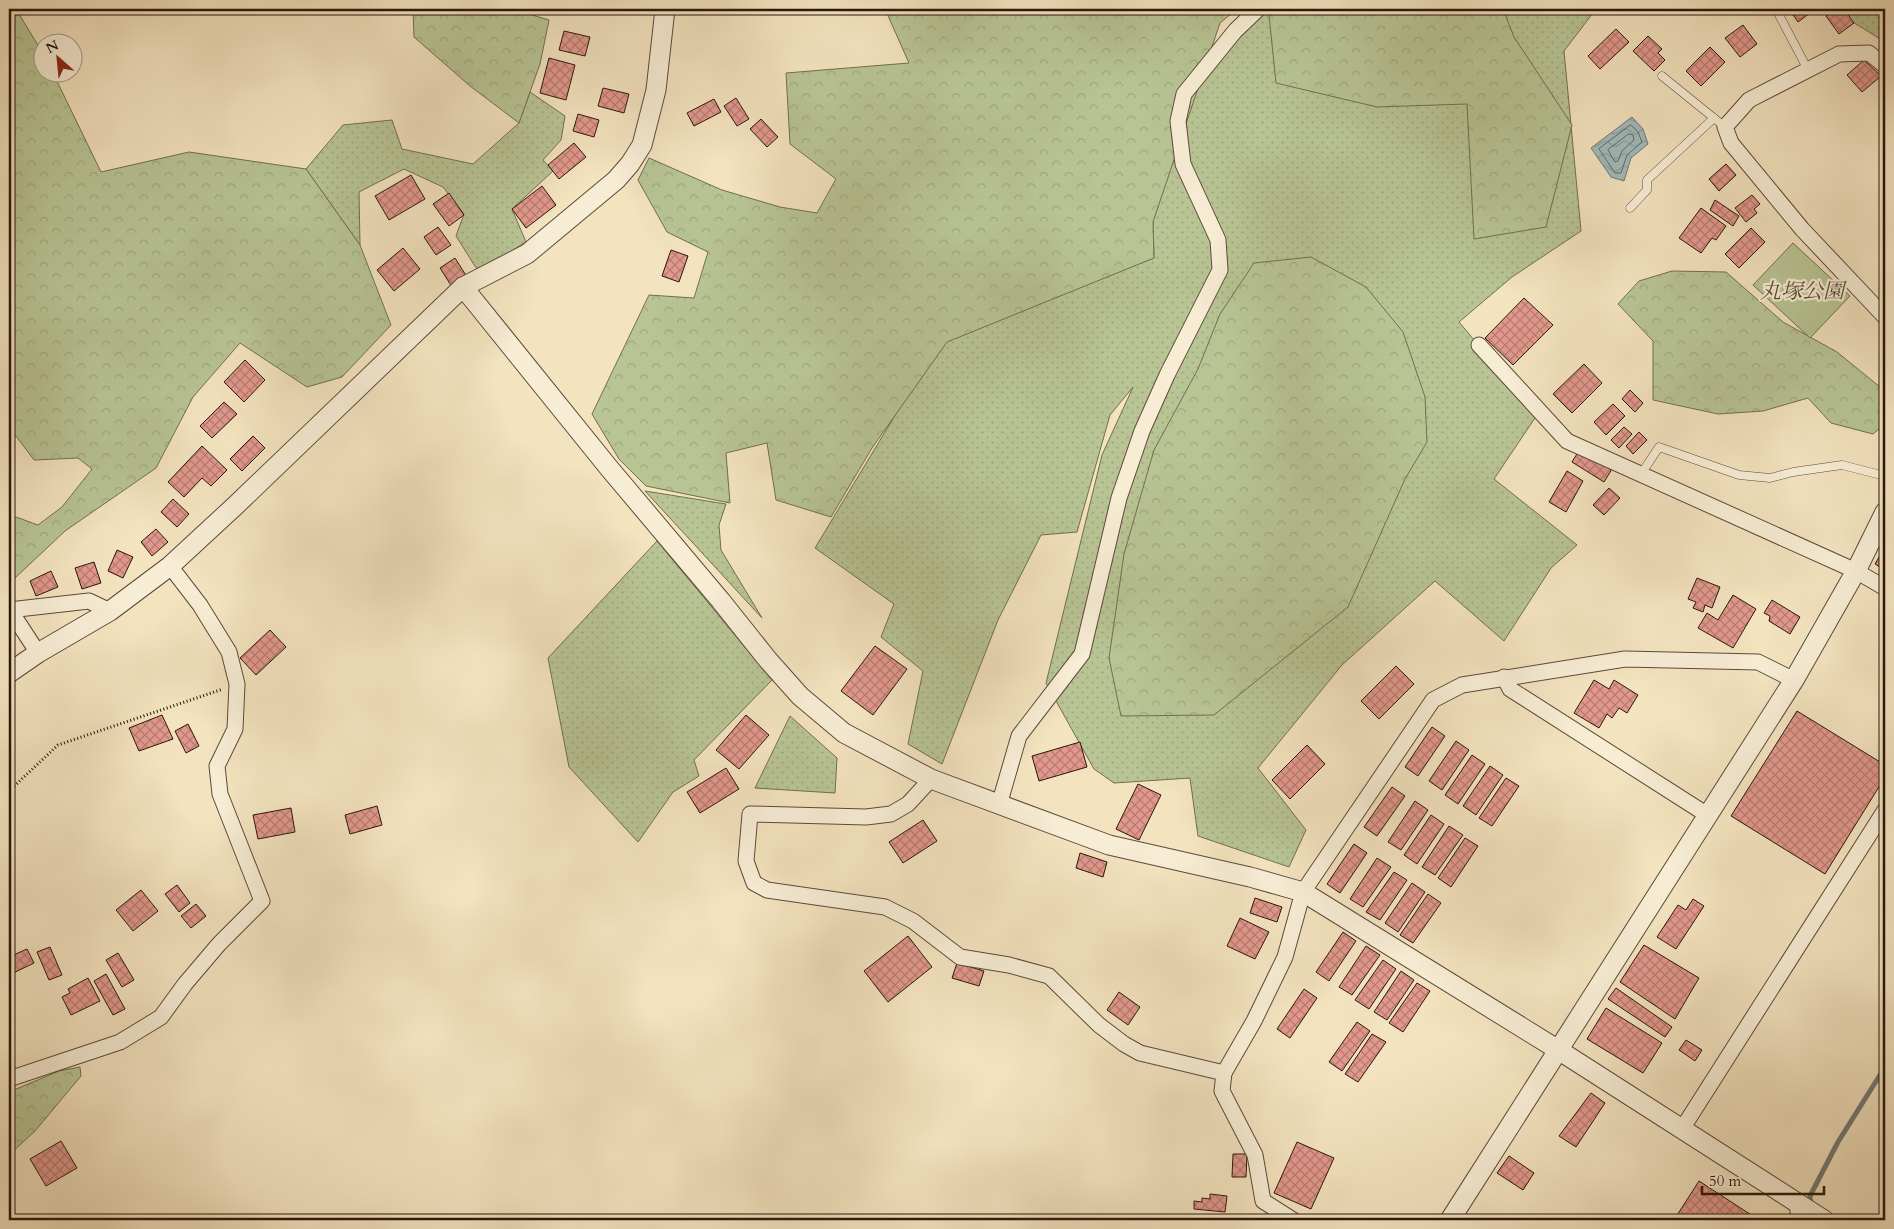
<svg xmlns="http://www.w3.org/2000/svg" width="1894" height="1229" font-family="Cardo,'Noto Serif JP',serif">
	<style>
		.grass { fill: url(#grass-dots); stroke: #716e50 }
		.forest { fill: url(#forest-crowns); stroke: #716e50 }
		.park { fill: #b8c494; stroke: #716e50 }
		.water { fill: url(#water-waves); stroke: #717976 }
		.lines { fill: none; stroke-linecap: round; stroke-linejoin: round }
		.shore { stroke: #666964; stroke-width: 1 }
		.stream { stroke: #717976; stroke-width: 5 }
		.building { fill: url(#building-cross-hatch); stroke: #2a170c }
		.service-casing { stroke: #5c4a39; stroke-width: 9 }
		.minor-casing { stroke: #5c4a39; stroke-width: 17 }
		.tertiary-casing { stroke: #5c4a39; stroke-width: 21 }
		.path { stroke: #2a170c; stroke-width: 3; stroke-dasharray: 1 2.5; stroke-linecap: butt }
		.service { stroke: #f7edd5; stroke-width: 8 }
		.minor { stroke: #f7edd5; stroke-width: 15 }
		.tertiary { stroke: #f7edd5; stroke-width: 19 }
		.labels { text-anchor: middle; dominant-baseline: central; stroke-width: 4.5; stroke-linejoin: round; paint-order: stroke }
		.park-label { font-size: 21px; font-style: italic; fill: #554b35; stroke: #f7edd5 }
	</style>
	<defs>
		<pattern id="grass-dots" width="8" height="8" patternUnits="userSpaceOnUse" patternTransform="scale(1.25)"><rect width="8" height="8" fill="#b8c494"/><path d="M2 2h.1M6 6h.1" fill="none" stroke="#9ea87e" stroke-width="1.8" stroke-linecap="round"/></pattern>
		<pattern id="forest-crowns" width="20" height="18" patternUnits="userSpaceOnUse" patternTransform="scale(1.25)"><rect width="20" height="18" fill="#b8c494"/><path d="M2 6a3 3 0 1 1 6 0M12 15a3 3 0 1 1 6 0" fill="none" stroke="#9ea87e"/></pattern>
		<pattern id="water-waves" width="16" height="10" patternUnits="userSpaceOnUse" patternTransform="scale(1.25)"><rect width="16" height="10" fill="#a1bbbd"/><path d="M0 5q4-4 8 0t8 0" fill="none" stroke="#8ba0a1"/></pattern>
		<pattern id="building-cross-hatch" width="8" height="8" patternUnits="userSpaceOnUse" patternTransform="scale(1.25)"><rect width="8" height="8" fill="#e2988d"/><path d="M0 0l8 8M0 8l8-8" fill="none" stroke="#b77b72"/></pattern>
	</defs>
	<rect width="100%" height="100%" fill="#f3e3bf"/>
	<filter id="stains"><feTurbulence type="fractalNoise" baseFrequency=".004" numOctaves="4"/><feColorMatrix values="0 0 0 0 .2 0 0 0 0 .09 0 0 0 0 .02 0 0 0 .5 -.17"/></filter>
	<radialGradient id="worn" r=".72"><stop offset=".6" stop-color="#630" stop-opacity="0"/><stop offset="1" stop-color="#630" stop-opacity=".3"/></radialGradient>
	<g class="grass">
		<path d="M1266,9H1596L1564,51L1581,231L1512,277L1459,322L1537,415L1494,479L1577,545L1551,568L1504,641L1435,581L1342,665L1258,768L1306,830L1289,867L1198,836L1190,778L1114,783L1094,769L1046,683L1102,455L1133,387L1110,415L1077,532L1041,535L998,620L942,764L908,744L923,671L881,637L894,604L815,548L943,336L1154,258L1153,222L1180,80Z"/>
		<path d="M1832,9H1885V42Z"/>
		<path d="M530,92L565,116L561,140L543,160L553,171L512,209L526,242L478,271L456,236L464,214L443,187L404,169L359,192L360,245L306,169L343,125L392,120L402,149L473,164L519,123Z"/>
		<path d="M645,491L726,504L719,525L721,550L762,618Z"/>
		<path d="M657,541L772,680L694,760L699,776L673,792L638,842L569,767L548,658Z"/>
		<path d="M790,716L837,758L835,793L755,788Z"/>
	</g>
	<g class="forest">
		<path d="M9,9H16L42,52V72L53,73L101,172L189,152L306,169L360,245L391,325L342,377L307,387L240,343L193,397L156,468L65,531L15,578L9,571V524L16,517L38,525L62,507L92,469L78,458L34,460L16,436L9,438Z"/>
		<path d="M413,9H512L549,20L540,64L519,123L470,86L414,37Z"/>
		<path d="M885,9H1237L1220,23L1153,222L1154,258L947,342L872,448L831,517L776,500L767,443L726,453L730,503L646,486L619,459L592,414L649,295L694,298L708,252L667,232L638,180L649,158L722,190L780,207L817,213L836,179L790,144L786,73L909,63Z"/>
		<path d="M1275,9H1503L1514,37L1572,125L1546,227L1474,239L1467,104L1377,107L1276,83L1269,15Z"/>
		<path d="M1311,257L1366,287L1403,332L1425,397L1427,442L1405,479L1348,607L1214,715L1121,716L1109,658L1124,554L1154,450L1198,369L1220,314L1254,263Z"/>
		<path d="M1672,271L1726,272L1783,322L1837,352L1885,391V424L1873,434L1831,423L1808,398L1763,411L1718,414L1653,400V341L1618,304L1639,281Z"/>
		<path d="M80,1067L81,1076L35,1131L9,1155V1092L59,1071Z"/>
	</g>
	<path class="park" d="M1793,243L1850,296L1810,338L1753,285Z"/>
	<path class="water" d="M1632,117L1643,129L1648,144L1631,158L1624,181L1611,177L1591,148Z"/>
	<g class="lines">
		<g class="shore">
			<path d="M1631,125L1638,132L1642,142L1627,155L1621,173H1615L1599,149Z"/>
			<path d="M1629,134L1633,135L1634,140L1622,151L1618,161L1615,162L1608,150Z"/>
		</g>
		<path class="stream" d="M1811,1206L1810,1196L1838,1142L1885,1067"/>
	</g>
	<g class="building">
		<path d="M1789,9H1815L1798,22Z"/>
		<path d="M1837,9H1844L1854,23L1839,34L1826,16Z"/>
		<path d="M1743,25L1757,44L1740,57L1725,38Z"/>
		<path d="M1616,29L1629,42L1600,69L1588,56Z"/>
		<path d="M564,31L590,37L585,56L559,50Z"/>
		<path d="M1648,36L1662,49L1658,53L1665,60L1654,71L1633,51Z"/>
		<path d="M1710,47L1725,62L1701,86L1686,71Z"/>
		<path d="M549,58L575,65L566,100L540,93Z"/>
		<path d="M1864,60L1881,76L1862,92L1847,75Z"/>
		<path d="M603,88L629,94L624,113L598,106Z"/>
		<path d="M736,98L749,119L737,126L724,106Z"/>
		<path d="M714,99L721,112L694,126L687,113Z"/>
		<path d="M578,114L599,120L594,137L573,131Z"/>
		<path d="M761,119L778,137L767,147L750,129Z"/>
		<path d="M574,143L586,157L559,179L548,165Z"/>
		<path d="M1726,164L1736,175L1719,191L1709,179Z"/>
		<path d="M411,175L425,199L389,220L375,196Z"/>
		<path d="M542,186L556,205L526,228L512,209Z"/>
		<path d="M449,193L464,215L449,226L433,204Z"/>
		<path d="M1752,195L1760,204L1754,209L1757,213L1746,222L1735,208Z"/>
		<path d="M1715,200L1739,216L1733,226L1710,210Z"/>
		<path d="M1701,208L1726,226L1716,240L1712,238L1701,253L1679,238Z"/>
		<path d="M438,227L451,245L436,255L424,237Z"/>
		<path d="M1751,228L1765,242L1739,268L1725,254Z"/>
		<path d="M403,248L420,269L394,291L377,270Z"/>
		<path d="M671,250L688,256L679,282L662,276Z"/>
		<path d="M455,258L467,277L452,287L440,268Z"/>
		<path d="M1524,298L1553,325L1513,365L1485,338Z"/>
		<path d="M245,360L265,380L244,402L224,382Z"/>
		<path d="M1584,364L1602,383L1572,413L1553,394Z"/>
		<path d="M1630,390L1643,403L1635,412L1622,399Z"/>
		<path d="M224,402L237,414L212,438L200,426Z"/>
		<path d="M1613,404L1625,416L1606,435L1594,422Z"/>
		<path d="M1624,427L1632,434L1619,448L1611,440Z"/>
		<path d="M1639,432L1647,440L1633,454L1626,446Z"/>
		<path d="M253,436L265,448L242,471L230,459Z"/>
		<path d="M202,446L227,470L211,486L202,478L184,497L168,482Z"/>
		<path d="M1580,449L1612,469L1604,482L1572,462Z"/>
		<path d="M1567,471L1583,481L1566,512L1549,502Z"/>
		<path d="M1609,488L1620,498L1604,515L1593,505Z"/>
		<path d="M173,499L189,514L177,527L161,512Z"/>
		<path d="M156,529L168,542L152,556L141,542Z"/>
		<path d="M1885,547V570L1875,564Z"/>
		<path d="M117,550L133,557L123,578L108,571Z"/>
		<path d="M94,562L101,583L82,589L75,568Z"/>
		<path d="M51,571L58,587L36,596L30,581Z"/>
		<path d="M1697,578L1720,587L1712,608L1705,605L1703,612L1693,608L1696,602L1688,599Z"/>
		<path d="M1733,595L1756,609L1733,648L1698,628L1707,613L1718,620Z"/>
		<path d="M1772,600L1800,617L1790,634L1769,621L1770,616L1764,613Z"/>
		<path d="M270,630L286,647L256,675L240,658Z"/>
		<path d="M875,646L907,669L873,715L841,691Z"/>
		<path d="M1396,666L1414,684L1379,719L1361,701Z"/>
		<path d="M1594,680L1609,689L1614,680L1638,695L1627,713L1619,708L1612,718L1607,714L1599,728L1574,713Z"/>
		<path d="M1797,711L1885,765V777L1825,874L1731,816Z"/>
		<path d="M162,715L173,739L139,751L129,728Z"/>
		<path d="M746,715L769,735L739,769L716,750Z"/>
		<path d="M188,724L199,746L186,753L175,731Z"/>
		<path d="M1432,727L1445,736L1418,776L1405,767Z"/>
		<path d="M1456,741L1469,750L1442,790L1429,781Z"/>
		<path d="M1080,742L1087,767L1039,781L1032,756Z"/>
		<path d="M1307,745L1325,764L1290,799L1272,780Z"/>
		<path d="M1472,755L1485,764L1458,804L1445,795Z"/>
		<path d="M1490,766L1503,775L1476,815L1463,806Z"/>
		<path d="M726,768L739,789L700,813L687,792Z"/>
		<path d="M1506,778L1519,786L1492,826L1479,818Z"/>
		<path d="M1138,784L1161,795L1139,840L1116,829Z"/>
		<path d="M1392,787L1405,796L1377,836L1364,827Z"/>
		<path d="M1415,801L1428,810L1401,850L1388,842Z"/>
		<path d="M377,806L382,825L350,834L345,815Z"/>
		<path d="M291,808L295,832L258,839L253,815Z"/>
		<path d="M1431,815L1444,824L1417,864L1404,855Z"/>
		<path d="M923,820L937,841L903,863L889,842Z"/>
		<path d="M1449,826L1463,835L1435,875L1422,867Z"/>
		<path d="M1465,838L1478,846L1451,887L1438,878Z"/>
		<path d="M1354,844L1367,853L1340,893L1327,884Z"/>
		<path d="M1080,853L1107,862L1103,877L1076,868Z"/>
		<path d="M1377,858L1391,867L1363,907L1350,899Z"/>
		<path d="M1394,872L1407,880L1380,920L1366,912Z"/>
		<path d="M1412,883L1425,892L1398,932L1385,923Z"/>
		<path d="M177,885L190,903L179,912L165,894Z"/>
		<path d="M141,890L158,911L133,931L116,910Z"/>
		<path d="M1428,894L1441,903L1413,943L1400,935Z"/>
		<path d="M1255,898L1282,907L1277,922L1250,913Z"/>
		<path d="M1693,899L1704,906L1676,949L1657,937L1678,905L1686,910Z"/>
		<path d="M196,904L206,916L191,928L181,916Z"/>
		<path d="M1240,918L1269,932L1255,959L1227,946Z"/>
		<path d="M1343,932L1356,941L1329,981L1316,972Z"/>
		<path d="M908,936L932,967L888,1002L864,971Z"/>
		<path d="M1644,945L1699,978L1675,1019L1620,982Z"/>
		<path d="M1366,946L1380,955L1352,995L1339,987Z"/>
		<path d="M50,947L62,975L49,980L37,952Z"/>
		<path d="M27,949L34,963L9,975V957Z"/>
		<path d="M118,953L134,980L122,987L106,960Z"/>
		<path d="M1383,960L1396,969L1369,1009L1355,1000Z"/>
		<path d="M957,963L984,971L979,986L952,978Z"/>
		<path d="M1401,971L1414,980L1387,1020L1374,1012Z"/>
		<path d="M106,974L125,1009L113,1015L94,981Z"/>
		<path d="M88,978L100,1001L71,1015L62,997L70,993L68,989Z"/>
		<path d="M1417,983L1430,991L1403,1032L1389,1023Z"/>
		<path d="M1616,988L1672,1027L1665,1037L1608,999Z"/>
		<path d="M1304,989L1317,998L1290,1038L1277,1029Z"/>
		<path d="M1119,992L1140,1007L1128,1025L1107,1010Z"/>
		<path d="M1606,1008L1662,1043L1643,1073L1587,1039Z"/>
		<path d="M1357,1022L1370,1031L1342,1071L1329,1062Z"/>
		<path d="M1372,1034L1386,1042L1358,1082L1345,1074Z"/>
		<path d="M1686,1040L1702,1050L1695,1061L1679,1050Z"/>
		<path d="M1591,1093L1605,1103L1576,1147L1559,1136Z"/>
		<path d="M61,1141L77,1168L46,1186L30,1159Z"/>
		<path d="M1297,1142L1334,1158L1311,1209L1274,1193Z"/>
		<path d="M1233,1154H1247L1246,1177H1232Z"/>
		<path d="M1509,1156L1534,1173L1523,1190L1497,1173Z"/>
		<path d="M1699,1181L1759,1220H1674Z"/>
		<path d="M1210,1194L1227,1196L1225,1212L1194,1209V1201L1202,1202V1198L1210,1199Z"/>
	</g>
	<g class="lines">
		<g class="service-casing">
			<g id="service">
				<path d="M1776,9L1808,70"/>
				<path d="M1662,76L1725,127"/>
				<path d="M1630,208L1647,190V180L1714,118"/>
				<path d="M1641,474L1659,447L1739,475L1770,478L1793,472L1842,465L1885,476"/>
			</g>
		</g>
		<g class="minor-casing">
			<g id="minor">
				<path d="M1885,66L1869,53L1839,54L1749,100L1725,127L1731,143L1802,229L1885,317"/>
				<path d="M1479,345L1567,441L1856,571L1885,588"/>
				<path d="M9,610L89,601L110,611"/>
				<path d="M10,610L38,653"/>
				<path d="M1504,677L1510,689L1709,816"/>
				<path d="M931,779L908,804L891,814L866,817L750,814L746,861L754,883L767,890L885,907L913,921L960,957L1009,965L1049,976L1099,1025L1124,1044L1140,1053L1224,1073"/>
				<path d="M999,805L1019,736L1082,654L1119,498L1142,431L1167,375L1220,270L1218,240L1183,164L1178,121L1184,94L1235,31L1258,9"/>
				<path d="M9,1079L120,1042L161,1017L185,984L219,944L262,901L220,794L217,766L235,729L237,684L229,652L200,605L170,566"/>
				<path d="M1682,1129L1885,810"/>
				<path d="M1797,1203L1799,1220"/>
				<path d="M1293,1220L1263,1201L1255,1155L1222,1091L1224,1073L1254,1021L1285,957L1303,892L1433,700L1462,685L1625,659L1758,662L1794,680"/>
			</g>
		</g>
		<g class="tertiary-casing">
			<g id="tertiary">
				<path d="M463,287L609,468L721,601L768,660L800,696L844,733L931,779L1109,845L1250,877L1303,892L1560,1051L1824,1220"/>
				<path d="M9,673L38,653L110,611L170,566L236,505L463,287L527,254L616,180L630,164L642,145L656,90L665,9"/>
				<path d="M1450,1220L1794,680L1856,571L1885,512"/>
			</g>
		</g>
		<path class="path" d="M9,791L58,745L223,689"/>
		<use href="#service" class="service"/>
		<use href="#minor" class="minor"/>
		<use href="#tertiary" class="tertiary"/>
	</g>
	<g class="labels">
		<g class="park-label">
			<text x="1802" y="291">丸塚公園</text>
		</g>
	</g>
	<rect width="1894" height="1229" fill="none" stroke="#f3e3bf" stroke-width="30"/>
	<rect x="10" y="10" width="1874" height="1209" fill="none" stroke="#2a170c" stroke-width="2.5"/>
	<rect x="15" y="15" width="1864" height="1199" fill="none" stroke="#2a170c"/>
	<g transform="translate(58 58) rotate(333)"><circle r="24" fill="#f7edd5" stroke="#a59785"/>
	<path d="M0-4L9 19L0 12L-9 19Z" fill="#8f2418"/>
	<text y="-8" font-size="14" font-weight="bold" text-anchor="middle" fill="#2a170c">N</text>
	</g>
	<path d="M1702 1186v8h122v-8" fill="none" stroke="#2a170c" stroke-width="2.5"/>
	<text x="1709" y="1186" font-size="15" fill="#2a170c" stroke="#f7edd5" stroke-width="4" paint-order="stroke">50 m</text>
	<rect width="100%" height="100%" filter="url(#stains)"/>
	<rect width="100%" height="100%" fill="url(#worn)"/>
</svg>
